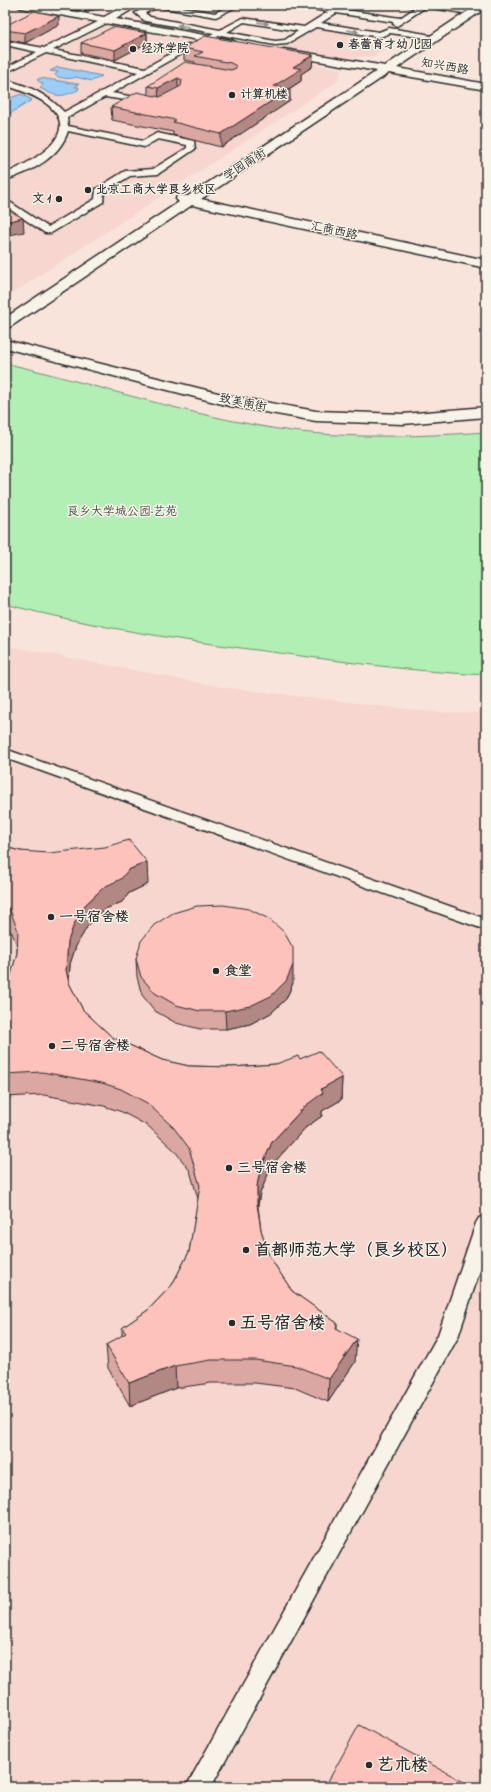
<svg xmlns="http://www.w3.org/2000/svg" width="491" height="1792" font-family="'Indie Flower','LXGW WenKai TC',sans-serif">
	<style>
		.built { fill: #f6d6cf }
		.green { fill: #b1efb5; stroke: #6e8d70 }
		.water { fill: #9acef7; stroke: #6e8da5 }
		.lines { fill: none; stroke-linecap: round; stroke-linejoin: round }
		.street-casing { stroke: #2b2b2b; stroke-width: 3 }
		.secondary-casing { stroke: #2b2b2b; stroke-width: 3 }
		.street { fill: #f7f3e8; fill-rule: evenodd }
		.secondary { fill: #f7f3e8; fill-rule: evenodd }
		.wall { fill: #daa7a2; stroke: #2b2b2b }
		.shaded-wall { fill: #b28884; stroke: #2b2b2b }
		.building { fill: #fec2bc; stroke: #2b2b2b }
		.oneway { fill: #918f8a }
		.poi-dot { fill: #2b2b2b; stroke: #f7f3e8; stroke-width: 1.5 }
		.labels { text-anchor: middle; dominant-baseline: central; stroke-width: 3; stroke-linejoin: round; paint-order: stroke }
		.far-poi-label { font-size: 12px; font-weight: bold; fill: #2b2b2b; stroke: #f7f3e8; text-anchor: start }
		.far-street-label { font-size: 12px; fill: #2b2b2b; stroke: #f7f3e8 }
		.far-park-label { font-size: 12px; fill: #465247; stroke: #f7f3e8 }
		.poi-label { font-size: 14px; font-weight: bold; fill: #2b2b2b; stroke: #f7f3e8; text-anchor: start }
		.near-poi-label { font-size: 17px; font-weight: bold; fill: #2b2b2b; stroke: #f7f3e8; text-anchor: start }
	</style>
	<rect width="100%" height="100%" fill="#f9e4db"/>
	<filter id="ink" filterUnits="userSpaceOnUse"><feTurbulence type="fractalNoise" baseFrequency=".025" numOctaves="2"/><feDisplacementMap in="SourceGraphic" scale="8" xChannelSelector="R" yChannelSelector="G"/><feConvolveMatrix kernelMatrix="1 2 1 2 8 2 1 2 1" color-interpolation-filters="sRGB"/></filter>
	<g filter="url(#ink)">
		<g class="built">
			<path d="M5,7L342,69L338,81L5,298Z"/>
			<path d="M315,27L396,42L374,56L346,58L283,47Z"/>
			<path d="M14,647L221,687L431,712L486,713V1787H5V653Z"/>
		</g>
		<path class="green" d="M5,363C90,383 174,411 260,426C335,440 411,437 486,432V675C417,672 347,662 279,653C186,641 95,628 5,604Z"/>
		<g class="water">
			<path d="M58,67L102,76L92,81L76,77C71,80 58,78 55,75L58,72L50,71Z"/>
			<path d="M40,78L79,84L75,87H79L78,90C59,98 57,97 40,88L43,84L37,80Z"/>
			<path d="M21,94L32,100L8,115L5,129V100Z"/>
		</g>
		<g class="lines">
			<g class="street-casing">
				<g id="street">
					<path d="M55,5H111L88,10L59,7Z"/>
					<path d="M151,5H171L215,13L230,5H240L216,17L158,7L145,13L150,17L220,30L243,18L304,27L328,12L296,5H313L400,18L415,8L403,5H441L467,11L463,13L426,7L397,26L393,24L394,22L336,13L321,23L379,32L389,28L426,34L430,36L426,38L390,33L380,37L316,27L287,44L275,45L221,35L214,38L210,36L214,33L145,21L135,13ZM244,22L298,31L285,40L275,41L227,32Z"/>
					<path d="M106,18L110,20L109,22L53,50L145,68L188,44L195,46L112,93L151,100V104L105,97L67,118L68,126L143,141L157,133L194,141L195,149L158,174L130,176L104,192L103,202L51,233H45L5,206V199L48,227L95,199L96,189L125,171L153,169L187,148V145L158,139L144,147L68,131C60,157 30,173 5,180V174C29,163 86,135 47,104C35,95 19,90 5,85V80C28,85 48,95 64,112L138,72L46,53L5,73V68L37,52L5,45V41L44,48Z"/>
					<path d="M5,749L486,919V930L5,758Z"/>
					<path d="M486,1216V1252L458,1337L211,1787H186L438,1335L476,1223L479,1218Z"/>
				</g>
			</g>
			<g class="secondary-casing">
				<g id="secondary">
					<path d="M16,5H38L104,17L126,5H139L116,19L232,40L237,43L232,46L21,8Z"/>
					<path d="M477,5H486V8L397,68L486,84V90L389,73L201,199L486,260V268L192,205L10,327L5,328V318L179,202L176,199L177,196H188L377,71L284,55L280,54L279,52L280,50L284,49L385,66Z"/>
					<path d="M5,340L230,396L316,411L403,414L486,407V417L403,424L316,421L230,406L5,348Z"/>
				</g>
			</g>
			<use href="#street" class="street"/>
			<use href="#secondary" class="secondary"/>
		</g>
		<g class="wall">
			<path d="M59,25L25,43L5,39V26Z"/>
			<path d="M147,33V43L115,60L81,53V43Z"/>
			<path d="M184,48L313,55L312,67L301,74V81L289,89L290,101L221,147L173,135V132L112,120L111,107L148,94V86L195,64V62L184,60Z"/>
			<path d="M5,847L148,884L129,893L122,902L105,909L87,927L76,946L70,964L69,983L83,1010L112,1037L162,1060L189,1066L232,1067L276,1064L300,1059L342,1077L341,1100L322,1111V1116L305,1128L272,1165L260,1193L258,1206L261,1230L269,1256L292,1291L337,1323V1329L355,1362L328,1402L295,1388L255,1383H211L176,1388L130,1406L108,1368L106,1345L122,1336V1328L148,1310L172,1285L189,1252L198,1199L190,1171L175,1151L148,1126L122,1112L104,1106L44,1095L5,1097V986L11,975L17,953V946L12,933L5,924Z"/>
			<path d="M136,959L293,983L286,999L271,1013L250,1024L226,1029H200L176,1023L155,1011L142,995L137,977Z"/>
		</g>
		<g class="shaded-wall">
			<path d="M59,16V25L25,43V33Z"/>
			<path d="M147,33V43L115,60V50Z"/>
			<path d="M313,55L312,67L301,74V81L274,98V86L293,67Z"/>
			<path d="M178,78V91L159,100L158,88Z"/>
			<path d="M290,89V101L221,147V134Z"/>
			<path d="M23,218L24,232L5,236V222Z"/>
			<path d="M147,862L148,884L129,893L122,902L105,909L87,927L76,946L70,964L68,993L66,970L68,941L74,924L85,905L104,887L128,870Z"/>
			<path d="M293,965V983L286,999L271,1013L250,1024L226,1029L225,1011Z"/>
			<path d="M342,1077L341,1100L322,1111V1116L305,1128L272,1165L260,1193L257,1208V1186L260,1170L272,1142L321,1089Z"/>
			<path d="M357,1339L355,1362L328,1402L329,1379Z"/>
			<path d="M175,1366L176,1388L130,1406L129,1383Z"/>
		</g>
		<g class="building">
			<path d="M34,11L59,16L25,33L5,30V26Z"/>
			<path d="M113,27L147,33L115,50L81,43Z"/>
			<path d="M205,36L313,55L293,67L301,69L274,86L290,89L221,134L173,122L176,120L111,107L137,92L160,97L181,86L182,80L178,78L158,88L148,86L185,62L231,70L236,68V66L231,63L195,56L203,52L184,48Z"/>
			<path d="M5,208L23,218L5,222Z"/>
			<path d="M129,840L147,862L128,870L121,879L104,887L85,905L74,924L68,941L66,970L69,983L83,1010L112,1037L162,1060L189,1066L232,1067L276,1064L298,1056L300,1059L319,1051L342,1077L321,1089L323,1093L305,1106L272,1142L260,1170L257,1186V1204L261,1230L269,1256L292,1291L337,1323L336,1328L357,1339L329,1379L296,1366L255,1360H211L175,1366L129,1383L106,1345L126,1333L122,1328L148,1310L172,1285L189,1252L200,1186L189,1148L174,1128L147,1103L121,1089L102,1083L42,1072L5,1074V986L11,975L17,953L18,931L10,910L5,904V847L20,851L49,853L105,847Z"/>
			<path d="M223,905L249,909L269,919L284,932L293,948V965L286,981L271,996L250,1006L225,1011H200L176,1005L155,993L141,977L136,959L141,941L154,925L173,913L197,906Z"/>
			<path d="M359,1725L473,1787H325Z"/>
		</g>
		<defs><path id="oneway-solid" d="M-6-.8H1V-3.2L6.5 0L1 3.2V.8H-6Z"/></defs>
		<g class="oneway">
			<use href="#oneway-solid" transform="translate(263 23) rotate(9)"/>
			<use href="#oneway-solid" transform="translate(183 26) rotate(-170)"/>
			<use href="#oneway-solid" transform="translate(353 31) rotate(10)"/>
		</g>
	</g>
	<g class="poi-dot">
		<circle cx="340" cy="45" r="4"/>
		<circle cx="133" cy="49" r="4"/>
		<circle cx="232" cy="95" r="4"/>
		<circle cx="88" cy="190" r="4"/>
		<circle cx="59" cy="199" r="4"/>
		<circle cx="51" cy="917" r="4"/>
		<circle cx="216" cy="971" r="4"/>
		<circle cx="52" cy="1046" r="4"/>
		<circle cx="229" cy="1168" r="4"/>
		<circle cx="246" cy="1250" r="4"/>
		<circle cx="232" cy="1323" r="4"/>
		<circle cx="369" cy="1765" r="4"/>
	</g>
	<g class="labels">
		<g class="far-poi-label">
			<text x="348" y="45">春蕾育才幼儿园</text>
			<text x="141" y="49">经济学院</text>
			<text x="240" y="95">计算机楼</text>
			<text x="96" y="190">北京工商大学良乡校区</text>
			<text x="51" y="199" text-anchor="end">文 1</text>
		</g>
		<g class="far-street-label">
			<text transform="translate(445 67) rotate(10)">知兴西路</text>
			<text transform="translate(245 165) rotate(-33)">学园南街</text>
			<text transform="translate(334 231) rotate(12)">汇商西路</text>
			<text transform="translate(243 403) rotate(11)">致美南街</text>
		</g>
		<g class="far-park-label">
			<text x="122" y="512">良乡大学城公园·艺苑</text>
		</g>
		<g class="poi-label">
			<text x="59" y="917">一号宿舍楼</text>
			<text x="224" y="971">食堂</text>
			<text x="60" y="1046">二号宿舍楼</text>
			<text x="237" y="1168">三号宿舍楼</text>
		</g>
		<g class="near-poi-label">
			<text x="254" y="1250">首都师范大学（良乡校区）</text>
			<text x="240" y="1323">五号宿舍楼</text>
			<text x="377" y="1765">艺术楼</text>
		</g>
	</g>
	<rect width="491" height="1792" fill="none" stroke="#f7f3e8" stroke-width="20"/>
	<rect x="10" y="10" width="471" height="1772" fill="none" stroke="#2b2b2b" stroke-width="1.5" filter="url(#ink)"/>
</svg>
